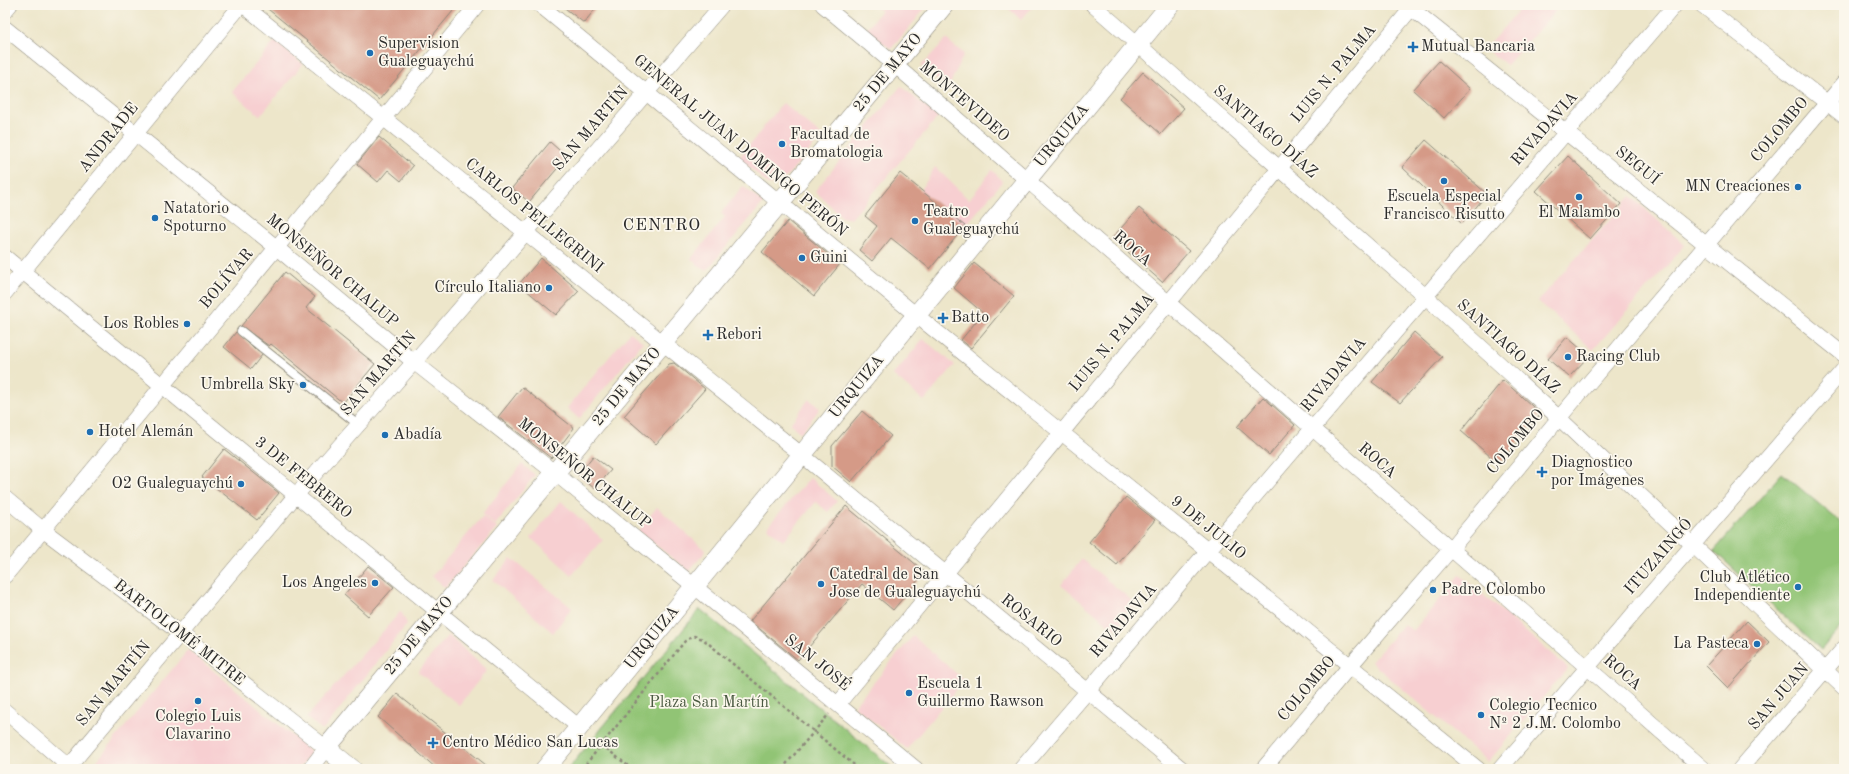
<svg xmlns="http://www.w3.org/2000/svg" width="1849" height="774" font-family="'Old Standard TT',serif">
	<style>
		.built { fill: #f7cfd1 }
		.green { fill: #91c475; stroke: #5e7850 }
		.building { fill: #d59a87 }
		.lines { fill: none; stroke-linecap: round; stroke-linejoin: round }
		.service-casing { stroke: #8c887a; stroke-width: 10 }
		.minor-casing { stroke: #8c887a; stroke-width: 16 }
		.tertiary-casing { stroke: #8c887a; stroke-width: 20 }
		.path { stroke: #8c887a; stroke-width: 2.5; stroke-dasharray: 3 3; stroke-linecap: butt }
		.service { stroke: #fff; stroke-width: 8 }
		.minor { stroke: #fff; stroke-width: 15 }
		.tertiary { stroke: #fff; stroke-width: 19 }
		.poi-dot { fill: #1f6fb2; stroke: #fbf7ec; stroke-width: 1.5 }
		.labels { text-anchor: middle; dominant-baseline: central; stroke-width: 3.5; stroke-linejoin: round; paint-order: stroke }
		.poi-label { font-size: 16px; fill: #2b2b2b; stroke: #fbf7ec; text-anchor: start }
		.street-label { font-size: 16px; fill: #2b2b2b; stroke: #fbf7ec }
		.park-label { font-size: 16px; fill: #4a5941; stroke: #fbf7ec }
		.neighbourhood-label { font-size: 17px; letter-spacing: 1px; fill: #2b2b2b; stroke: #fbf7ec }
	</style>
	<rect width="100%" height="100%" fill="#fbf7ec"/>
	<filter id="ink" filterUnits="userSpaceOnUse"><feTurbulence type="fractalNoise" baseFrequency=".025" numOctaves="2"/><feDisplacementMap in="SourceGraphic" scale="8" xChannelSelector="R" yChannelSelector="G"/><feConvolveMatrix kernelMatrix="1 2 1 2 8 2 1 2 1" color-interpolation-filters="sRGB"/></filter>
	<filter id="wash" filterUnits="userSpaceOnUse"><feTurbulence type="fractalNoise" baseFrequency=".012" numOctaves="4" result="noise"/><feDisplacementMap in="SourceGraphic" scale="16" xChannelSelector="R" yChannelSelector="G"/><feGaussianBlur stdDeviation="0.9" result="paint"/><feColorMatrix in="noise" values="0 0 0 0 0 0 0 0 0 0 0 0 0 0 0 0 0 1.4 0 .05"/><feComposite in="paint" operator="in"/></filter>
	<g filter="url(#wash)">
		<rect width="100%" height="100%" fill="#ede6ca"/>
		<g class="built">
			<path d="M874,5H928L891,49L866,30L881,11Z"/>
			<path d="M1005,5H1034L1021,20Z"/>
			<path d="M1523,5H1561L1507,65L1485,49Z"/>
			<path d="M946,39L964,54L948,88L921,66Z"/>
			<path d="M275,41L303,64L260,116L232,92Z"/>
			<path d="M901,86L938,117L851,219L842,217L815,191Z"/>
			<path d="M783,103L822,136L780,184L769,185L739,158Z"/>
			<path d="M935,167L969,200L992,170L1003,181L965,226L921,190Z"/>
			<path d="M743,186L763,203L706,271L691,259L725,217L721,213Z"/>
			<path d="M1631,196L1685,245L1593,350L1538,301Z"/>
			<path d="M630,332L643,342L579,419L567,408Z"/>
			<path d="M923,339L955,365L924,401L893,375Z"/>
			<path d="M809,399L820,408L801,433L790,424Z"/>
			<path d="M522,464L535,475L495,525L482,514Z"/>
			<path d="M810,478L837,501L828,512L816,502L783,541L767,527Z"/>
			<path d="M561,501L603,540L572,575L531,538Z"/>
			<path d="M657,507L706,551L689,571L638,531Z"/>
			<path d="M483,516L497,528L445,588L432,576Z"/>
			<path d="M511,558L572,608L553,633L493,580Z"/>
			<path d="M1082,559L1136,604L1115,630L1061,585Z"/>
			<path d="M1460,575L1568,668L1488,762L1371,662L1404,624L1413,631Z"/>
			<path d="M401,611L407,624L323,730L306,718Z"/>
			<path d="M448,635L487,670L459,705L418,672Z"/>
			<path d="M913,636L964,680L907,749L854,706Z"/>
			<path d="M188,650L312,752L298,769L91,768Z"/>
		</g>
		<g class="green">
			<path d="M1782,473L1844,525V623L1821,650L1714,551Z"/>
			<path d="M700,609L894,769H568Z"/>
		</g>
		<g id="blocks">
			<g class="building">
				<path d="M263,5H458L379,100Z"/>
				<path d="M561,5H598L584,23Z"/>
				<path d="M1439,61L1470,89L1444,118L1413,90Z"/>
				<path d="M1143,72L1184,108L1161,134L1120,98Z"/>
				<path d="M379,137L413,166L401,181L388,170L378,182L357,164Z"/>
				<path d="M1426,140L1487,194L1462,224L1402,167Z"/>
				<path d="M550,142L567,157L529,202L512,188Z"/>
				<path d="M1568,156L1621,204L1590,239L1536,191Z"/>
				<path d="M900,173L965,226L930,269L891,238L872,261L859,250L877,226L865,216Z"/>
				<path d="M1139,208L1189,251L1162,282L1112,238Z"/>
				<path d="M788,221L840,264L814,296L762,252Z"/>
				<path d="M541,258L579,291L556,315L519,284Z"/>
				<path d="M974,263L1014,296L971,348L961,340L983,313L954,288Z"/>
				<path d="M285,272L315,297L306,308L375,364L343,403L271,344L269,346L241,326Z"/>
				<path d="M236,332L262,355L251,369L224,347Z"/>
				<path d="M1414,332L1442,357L1400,403L1372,382Z"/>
				<path d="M1567,337L1589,356L1569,377L1548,359Z"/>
				<path d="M674,363L705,389L656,444L624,416L669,364Z"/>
				<path d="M1503,380L1541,414L1499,464L1461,431Z"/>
				<path d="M522,387L574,428L551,458L498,417Z"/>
				<path d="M1263,397L1295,425L1269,455L1237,427Z"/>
				<path d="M862,411L891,436L851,482L832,466V446Z"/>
				<path d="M224,449L279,493L257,520L202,477Z"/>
				<path d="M593,456L611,470L595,489L578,475Z"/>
				<path d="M1126,497L1155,520L1117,565L1089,542Z"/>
				<path d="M846,506L925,572L893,610L862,584L798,660L750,621Z"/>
				<path d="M368,566L394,587L368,616L344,595Z"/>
				<path d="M1747,621L1769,642L1728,688L1706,666Z"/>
				<path d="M397,694L491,769H437L378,717Z"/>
			</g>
		</g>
	</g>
	<g filter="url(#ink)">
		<use href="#blocks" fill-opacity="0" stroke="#8c887a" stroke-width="1"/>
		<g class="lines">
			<g class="service-casing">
				<path id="service" d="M241,331L359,425"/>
			</g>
			<g class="minor-casing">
				<g id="minor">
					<path d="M243,5L802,455L1182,769"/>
					<path d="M540,5L916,315L1478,769"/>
					<path d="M823,5L895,65L1704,769"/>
					<path d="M1093,5L1425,296L1559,418L1844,688"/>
					<path d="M1407,5L1844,355"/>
					<path d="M1702,5L1844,116"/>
					<path d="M5,11L10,5"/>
					<path d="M5,28L277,248L414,362L555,473L694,586L916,769"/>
					<path d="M5,257L579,727"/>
					<path d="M5,293L241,5"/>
					<path d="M5,498L43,530L180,633L326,748L310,769"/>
					<path d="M5,576L477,5"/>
					<path d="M838,704L1414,5"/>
					<path d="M5,711L72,769"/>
					<path d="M67,769L296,495L414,362L722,5"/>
					<path d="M1021,769L1675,5"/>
					<path d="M1263,769L1350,666L1451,549L1559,418L1844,83"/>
					<path d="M1500,769L1844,369"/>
					<path d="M1740,769L1844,648"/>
				</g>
			</g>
			<g class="tertiary-casing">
				<g id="tertiary">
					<path d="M352,769L326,748L944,5"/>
					<path d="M545,769L1170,5"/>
				</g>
			</g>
			<g class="path">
				<path d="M602,745L632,769"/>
				<path d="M582,769L685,641L694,636L703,639L859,769"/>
				<path d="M782,769L829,714"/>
			</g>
			<use href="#service" class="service"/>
			<use href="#minor" class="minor"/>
			<use href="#tertiary" class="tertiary"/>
		</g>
	</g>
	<g class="poi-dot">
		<path d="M1411 41h4v4h4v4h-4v4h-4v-4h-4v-4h4z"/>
		<circle cx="370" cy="53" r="4"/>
		<circle cx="782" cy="144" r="4"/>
		<circle cx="1444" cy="181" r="4"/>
		<circle cx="1798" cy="187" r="4"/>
		<circle cx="1579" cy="197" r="4"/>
		<circle cx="155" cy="218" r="4"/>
		<circle cx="915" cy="221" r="4"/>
		<circle cx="802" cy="258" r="4"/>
		<circle cx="549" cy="288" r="4"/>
		<path d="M941 312h4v4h4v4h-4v4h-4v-4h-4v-4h4z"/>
		<circle cx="187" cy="324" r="4"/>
		<path d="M706 329h4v4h4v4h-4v4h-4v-4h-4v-4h4z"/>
		<circle cx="1568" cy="357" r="4"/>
		<circle cx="303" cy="385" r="4"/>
		<circle cx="90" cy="432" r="4"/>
		<circle cx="385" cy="435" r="4"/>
		<path d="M1540 466h4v4h4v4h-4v4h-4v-4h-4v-4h4z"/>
		<circle cx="241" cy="484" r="4"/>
		<circle cx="375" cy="583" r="4"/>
		<circle cx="821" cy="584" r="4"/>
		<circle cx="1798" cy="587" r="4"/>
		<circle cx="1433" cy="590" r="4"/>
		<circle cx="1757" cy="644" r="4"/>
		<circle cx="909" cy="693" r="4"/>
		<circle cx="198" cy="701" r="4"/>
		<circle cx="1481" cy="715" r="4"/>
		<path d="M431 737h4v4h4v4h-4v4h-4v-4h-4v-4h4z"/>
	</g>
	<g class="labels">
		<g class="poi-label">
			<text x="378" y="44">Supervision<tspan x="378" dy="18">Gualeguaychú</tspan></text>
			<text x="1421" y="47">Mutual Bancaria</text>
			<text x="790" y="135">Facultad de<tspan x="790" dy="18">Bromatologia</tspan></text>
			<text x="1790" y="187" text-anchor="end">MN Creaciones</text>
			<text x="1444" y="197" text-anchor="middle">Escuela Especial<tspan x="1444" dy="18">Francisco Risutto</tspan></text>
			<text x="163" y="209">Natatorio<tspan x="163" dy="18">Spoturno</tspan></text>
			<text x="923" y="212">Teatro<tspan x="923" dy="18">Gualeguaychú</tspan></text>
			<text x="1579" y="213" text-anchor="middle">El Malambo</text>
			<text x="810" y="258">Guini</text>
			<text x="541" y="288" text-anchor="end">Círculo Italiano</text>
			<text x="951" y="318">Batto</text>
			<text x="179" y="324" text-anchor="end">Los Robles</text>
			<text x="716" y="335">Rebori</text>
			<text x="1576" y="357">Racing Club</text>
			<text x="295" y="385" text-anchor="end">Umbrella Sky</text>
			<text x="98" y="432">Hotel Alemán</text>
			<text x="393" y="435">Abadía</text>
			<text x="1551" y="463">Diagnostico<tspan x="1551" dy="18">por Imágenes</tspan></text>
			<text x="233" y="484" text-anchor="end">O2 Gualeguaychú</text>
			<text x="829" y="575">Catedral de San<tspan x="829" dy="18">Jose de Gualeguaychú</tspan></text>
			<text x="1790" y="578" text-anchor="end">Club Atlético<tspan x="1790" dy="18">Independiente</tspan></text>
			<text x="367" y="583" text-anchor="end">Los Angeles</text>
			<text x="1441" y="590">Padre Colombo</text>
			<text x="1749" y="644" text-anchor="end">La Pasteca</text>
			<text x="917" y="684">Escuela 1<tspan x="917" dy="18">Guillermo Rawson</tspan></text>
			<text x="1489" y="706">Colegio Tecnico<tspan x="1489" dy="18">Nº 2 J.M. Colombo</tspan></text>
			<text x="198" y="717" text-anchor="middle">Colegio Luis<tspan x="198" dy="18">Clavarino</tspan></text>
			<text x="442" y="743">Centro Médico San Lucas</text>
		</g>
		<g class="street-label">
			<text transform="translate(888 73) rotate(-50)">25 DE MAYO</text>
			<text transform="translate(1334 74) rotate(-50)">LUIS N. PALMA</text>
			<text transform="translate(964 102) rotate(41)">MONTEVIDEO</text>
			<text transform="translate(591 129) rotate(-49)">SAN MARTÍN</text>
			<text transform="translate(1545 129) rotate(-49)">RIVADAVIA</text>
			<text transform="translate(1780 130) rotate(-50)">COLOMBO</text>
			<text transform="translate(1265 132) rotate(41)">SANTIAGO DÍAZ</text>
			<text transform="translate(1062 136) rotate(-51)">URQUIZA</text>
			<text transform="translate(109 138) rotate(-51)">ANDRADE</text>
			<text transform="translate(740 146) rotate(40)">GENERAL JUAN DOMINGO PERÓN</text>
			<text transform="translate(1637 166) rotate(39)">SEGUÍ</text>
			<text transform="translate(534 216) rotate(39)">CARLOS PELLEGRINI</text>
			<text transform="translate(1132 249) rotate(41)">ROCA</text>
			<text transform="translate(332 271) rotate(40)">MONSEÑOR CHALUP</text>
			<text transform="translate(227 279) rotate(-50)">BOLÍVAR</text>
			<text transform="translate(1112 343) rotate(-50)">LUIS N. PALMA</text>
			<text transform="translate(1508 347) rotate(42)">SANTIAGO DÍAZ</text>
			<text transform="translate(379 374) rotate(-49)">SAN MARTÍN</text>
			<text transform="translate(1334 375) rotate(-50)">RIVADAVIA</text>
			<text transform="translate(627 387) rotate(-50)">25 DE MAYO</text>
			<text transform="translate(857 387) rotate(-51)">URQUIZA</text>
			<text transform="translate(1516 442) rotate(-50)">COLOMBO</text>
			<text transform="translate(1377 461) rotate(41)">ROCA</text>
			<text transform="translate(584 474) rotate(39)">MONSEÑOR CHALUP</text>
			<text transform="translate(303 478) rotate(39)">3 DE FEBRERO</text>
			<text transform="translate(1208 528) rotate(39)">9 DE JULIO</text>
			<text transform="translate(1659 557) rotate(-49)">ITUZAINGÓ</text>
			<text transform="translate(1031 621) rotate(39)">ROSARIO</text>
			<text transform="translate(1124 621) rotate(-49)">RIVADAVIA</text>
			<text transform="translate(179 633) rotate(38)">BARTOLOMÉ MITRE</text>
			<text transform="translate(419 636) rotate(-50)">25 DE MAYO</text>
			<text transform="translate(652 638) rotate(-51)">URQUIZA</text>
			<text transform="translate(817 663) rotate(39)">SAN JOSÉ</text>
			<text transform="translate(1622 673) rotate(41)">ROCA</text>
			<text transform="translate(114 684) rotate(-50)">SAN MARTÍN</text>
			<text transform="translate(1307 689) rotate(-50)">COLOMBO</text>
			<text transform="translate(1779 697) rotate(-49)">SAN JUAN</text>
		</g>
		<g class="park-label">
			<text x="709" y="703">Plaza San Martín</text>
		</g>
		<g class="neighbourhood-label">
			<text x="662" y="225">CENTRO</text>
		</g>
	</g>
	<rect width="1849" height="774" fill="none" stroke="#fbf7ec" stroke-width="20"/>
</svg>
